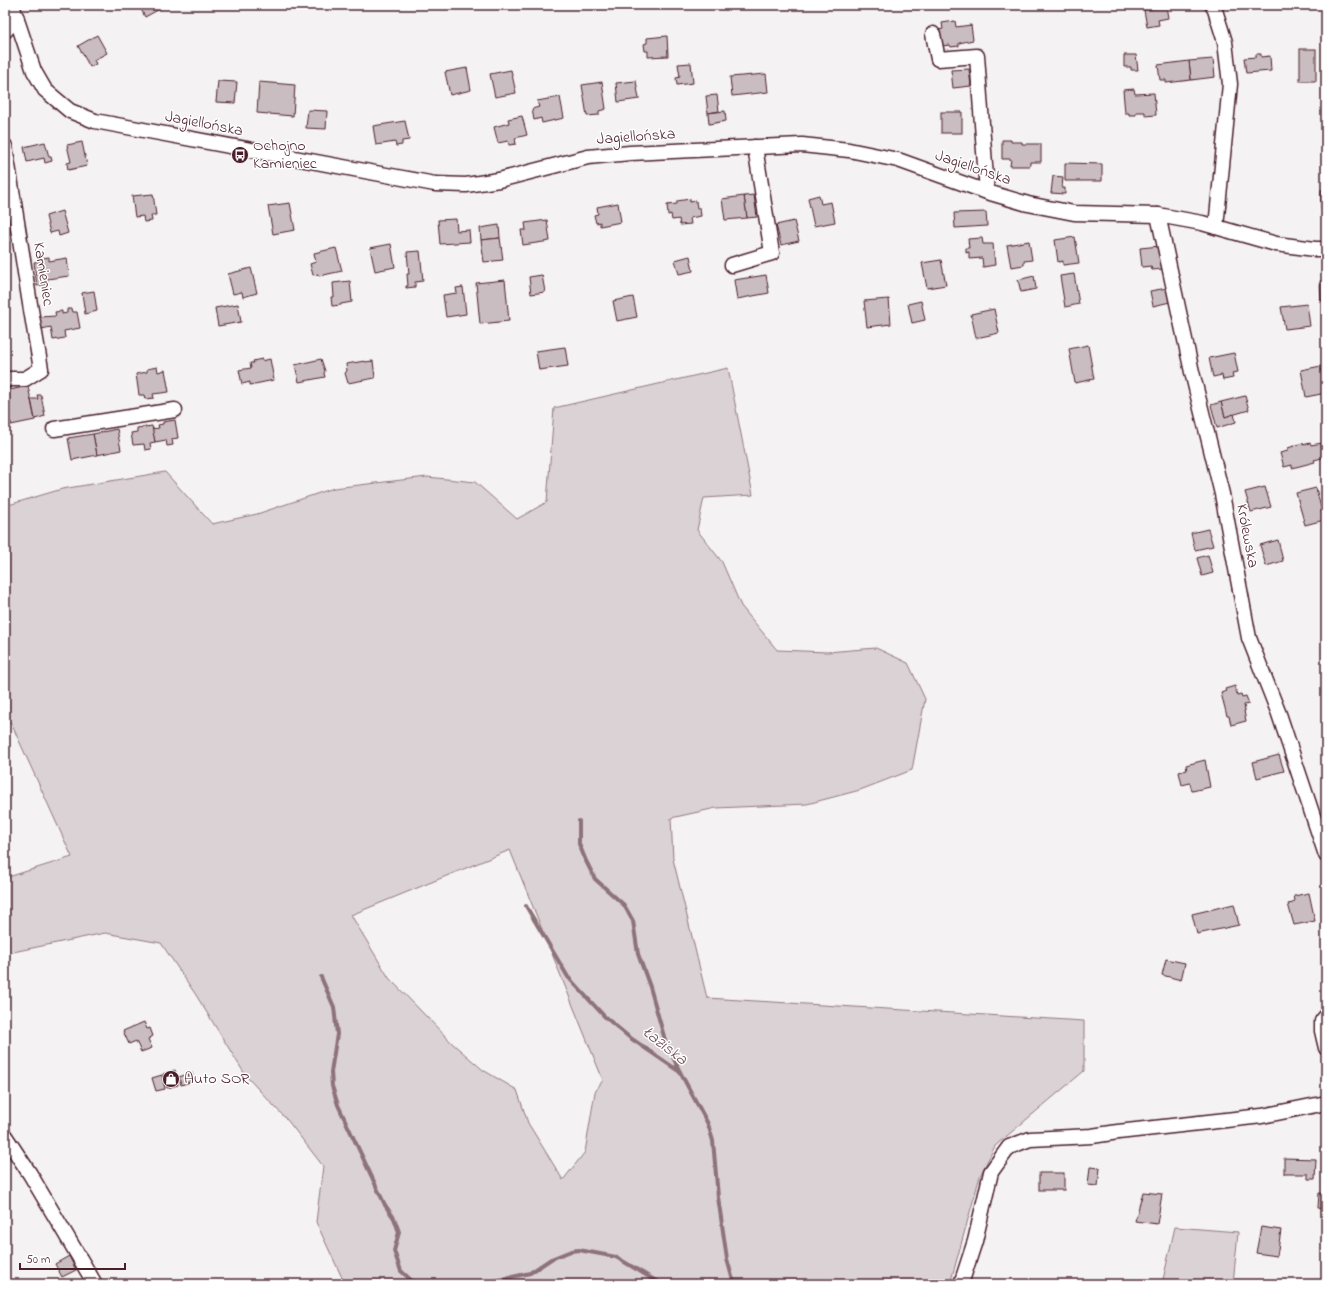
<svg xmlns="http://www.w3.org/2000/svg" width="1331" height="1289" font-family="'Indie Flower',sans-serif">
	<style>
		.green { fill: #dbd2d5; stroke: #927880; fill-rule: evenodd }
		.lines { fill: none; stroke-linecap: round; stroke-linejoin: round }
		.stream { stroke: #8d727a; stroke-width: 4 }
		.building { fill: #cabdc1; stroke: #4a1f2b }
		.minor-casing { stroke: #4a1f2b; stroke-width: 17 }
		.minor { stroke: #fff; stroke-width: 14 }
		.labels { text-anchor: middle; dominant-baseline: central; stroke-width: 3; stroke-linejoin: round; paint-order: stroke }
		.street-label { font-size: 16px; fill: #4a1f2b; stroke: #fff }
		.poi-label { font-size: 16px; fill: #4a1f2b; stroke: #fff; text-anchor: start }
		.water-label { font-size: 17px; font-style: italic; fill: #714f59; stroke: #fff }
	</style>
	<rect width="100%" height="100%" fill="#f4f2f2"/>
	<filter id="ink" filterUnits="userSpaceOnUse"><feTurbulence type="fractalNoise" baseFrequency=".025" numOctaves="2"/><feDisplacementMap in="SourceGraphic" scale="8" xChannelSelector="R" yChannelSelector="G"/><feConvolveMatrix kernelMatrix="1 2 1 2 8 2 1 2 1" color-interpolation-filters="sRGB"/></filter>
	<g filter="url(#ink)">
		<g class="green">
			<path d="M728,368L753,495L704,498L697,530L722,562L741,606L777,650L827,652L876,648L908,663L925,699L912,770L860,790L807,804L716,808L671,818L673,859L707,998L1084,1021V1071L995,1146L980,1176L950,1284H345L316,1222L323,1166L288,1121L246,1076L196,995L161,943L105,933L13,952H5V878L72,857L11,723L5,722V506L62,489L165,472L212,524L257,514L334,488L427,477L475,482L517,519L547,502L554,408ZM510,850L603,1080L595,1092L585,1152L563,1180L528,1123L517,1090L483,1070L453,1044L389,978L351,915Z"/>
			<path d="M1175,1227L1238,1232L1233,1284H1162Z"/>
		</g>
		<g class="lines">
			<g class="stream">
				<path d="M579,821V844L586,861L595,879L624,905L633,921L638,954L650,987L665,1040L680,1072L708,1124L713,1141L718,1197L727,1259L734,1284"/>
				<path d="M526,906L568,977L605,1017L629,1037L680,1072"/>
				<path d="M321,977L334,1007L337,1034L331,1072L332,1086L338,1105L385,1205L394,1218L399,1232L394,1251L401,1271L411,1280L420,1284"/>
				<path d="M480,1284L530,1273L551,1259L571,1251L579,1250L616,1257L661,1284"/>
			</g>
		</g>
		<g class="building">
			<path d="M139,5H167L145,17Z"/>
			<path d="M1166,6L1168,18L1158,20L1159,25L1147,27L1144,10Z"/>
			<path d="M955,21L956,27L971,25L973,40L959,43V46L951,47L950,45L942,46L939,30L943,29L942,23Z"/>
			<path d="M97,35L107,53L94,60L96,64L90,67L78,46Z"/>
			<path d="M667,36L668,56L648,57V51H645L644,44L647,43V38Z"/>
			<rect x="1300" y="49" width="16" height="32"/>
			<path d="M1256,54H1261V57L1270,56L1271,71L1246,73L1244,58L1256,57Z"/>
			<path d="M1124,55H1136L1138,70H1131V67H1124Z"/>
			<path d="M1213,59L1215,77L1191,80L1189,61Z"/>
			<path d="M1189,61L1191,80L1166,83V80H1160L1158,65Z"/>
			<path d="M691,63L693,83L677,85L676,78L680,77L678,64Z"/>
			<path d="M467,68L471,90L450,95L445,72Z"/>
			<path d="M969,69L971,86L953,88L951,70Z"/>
			<path d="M511,70L516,93L495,97L490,74Z"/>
			<path d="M766,74L768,92L732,96L730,77Z"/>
			<path d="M218,81L237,82L235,103L216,102Z"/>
			<path d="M636,81L639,99L618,102L616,83Z"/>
			<path d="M259,82L295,85L293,116L257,113Z"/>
			<path d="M602,82L606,109L599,111V115L587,116L582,85Z"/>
			<path d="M1134,89L1135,94L1154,93L1156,115L1145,116V112H1136V115H1129V113H1125L1123,90Z"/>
			<path d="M717,95L719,111L708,113L706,96Z"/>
			<path d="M560,97L564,118L542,123L541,118L534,120L532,109L539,107L537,101Z"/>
			<path d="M308,110L327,111L326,129L306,128Z"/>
			<path d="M725,111L726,121L709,124L708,113Z"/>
			<rect x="941" y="112" width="21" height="21"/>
			<path d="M522,116L527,135L515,138L516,144L509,145L508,141L498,143L494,127L509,123L508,119Z"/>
			<path d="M405,121L409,140L402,141V145L396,146L395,142L376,145L373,126Z"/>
			<path d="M1002,140H1011V142H1022V144H1041V162H1030V166H1010L1011,159H1002Z"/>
			<path d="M45,142L49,157H51L52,161L45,163L44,158L27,162L24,147Z"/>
			<path d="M82,142L87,166L68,170L67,163L71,162L67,145Z"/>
			<path d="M1065,163L1102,164V181H1065Z"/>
			<path d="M1053,176L1063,177L1062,188H1065V194L1051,193Z"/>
			<rect x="1321" y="190" width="5" height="19"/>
			<path d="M153,194L156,215H151L152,221L144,222L143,216L135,217L132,196Z"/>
			<path d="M754,195L757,217L747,218L744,196Z"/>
			<path d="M819,195L821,204L831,202L835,222L814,226L808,198Z"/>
			<path d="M744,196L747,218L725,220L722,199Z"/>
			<path d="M690,199V202L696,201L697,208H700L701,216L690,218L691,224L680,225L679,219L672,220L671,214L668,215L667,205L677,204V201Z"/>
			<path d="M290,203L295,230L273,234L268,206Z"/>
			<path d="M618,203L621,222L600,226V222L596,223L594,215L598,214L597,207Z"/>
			<path d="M62,211L68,233L59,236L58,231L50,233L46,216Z"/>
			<path d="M986,212L987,226L955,228L954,213Z"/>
			<path d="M456,219L457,231L469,230L470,242L440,244L438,220Z"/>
			<path d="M547,220L550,241L523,245L521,230H526L525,223Z"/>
			<path d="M794,221L799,241L781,245L776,225Z"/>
			<path d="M499,225L500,238L481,240L480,228Z"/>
			<path d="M1075,237L1079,263L1063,265V261L1058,262L1055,240Z"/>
			<path d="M500,238L503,260L484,262L481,240Z"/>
			<path d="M982,238L983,244H993L995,265L983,267L982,258L969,259V252L966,253V248H969L968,239Z"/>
			<path d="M1029,241L1032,260L1024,261V265L1011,267L1007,245Z"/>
			<path d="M391,244L395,267L375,271L370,248Z"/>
			<path d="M1160,246L1164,269L1152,270L1151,266L1142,267L1140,248Z"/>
			<path d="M336,248L342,271L319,276L318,274L313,275L310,264L316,262L314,253Z"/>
			<path d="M420,251L423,281L415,282V287L406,288V286H408L407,274H409L407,252Z"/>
			<path d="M690,256L693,271L679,274L675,260Z"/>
			<path d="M49,257V261L67,258L69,276L47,279L48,284L37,286L34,262L43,261V258Z"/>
			<path d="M941,260L946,285L927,288L922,263Z"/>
			<path d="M251,268L257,293L243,297L242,292L233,294L228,274Z"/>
			<path d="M1074,274L1079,304L1065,307L1060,276Z"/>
			<path d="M542,275L545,292L531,294L529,277Z"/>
			<path d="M766,275L769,293L737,299L734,280Z"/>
			<path d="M1034,276L1036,289L1021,292L1018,280Z"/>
			<path d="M505,280L509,321L480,324L476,283Z"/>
			<path d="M350,281L352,302L341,304V305L332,306L331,297H334L333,283Z"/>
			<path d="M1320,281H1326V300L1321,301Z"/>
			<path d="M463,287L466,314L446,317L443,295L457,293L456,288Z"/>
			<path d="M1167,288L1170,302L1153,306L1150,291Z"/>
			<path d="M94,291L97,311L85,314L82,293Z"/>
			<path d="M633,297L637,317L617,321L613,301Z"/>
			<path d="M889,299L891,324L867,327L864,301Z"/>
			<path d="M921,301L925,320L912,323L908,304Z"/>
			<path d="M238,304L241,322L218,326L215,308Z"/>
			<path d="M1307,304L1310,326L1285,329L1281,307Z"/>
			<path d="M67,309H72L73,312H77L80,328L64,331L65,338L53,340L51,327L41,329L40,317L56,316L55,312L62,311V314L67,313Z"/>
			<path d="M994,309L999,333L976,338L971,314Z"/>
			<path d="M1088,345L1094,379L1075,383L1069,349Z"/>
			<path d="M565,347L568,366L539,370L536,351Z"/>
			<path d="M1234,353L1238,372L1232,373L1233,378L1223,380L1222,375L1213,377L1209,358Z"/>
			<path d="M262,359V361L270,359L274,380L250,385V382L242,384L239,370L251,368L250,363H254L253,361Z"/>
			<path d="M321,359L325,371L324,373L325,377L299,382L295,365Z"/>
			<path d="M365,361V362L373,361L375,378L348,383L345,373L347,371L346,364Z"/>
			<path d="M1321,366L1326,393L1306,397L1301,370Z"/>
			<path d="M157,367L158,372L165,370L169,392L153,394L154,398L145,399L144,395H139L136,374L147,372V369Z"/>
			<path d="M9,385L10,390L28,386L35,420L11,425V422L5,423V386Z"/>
			<path d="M37,395H41L45,416L35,419L31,399H38Z"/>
			<path d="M1245,396L1249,410L1225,417L1221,402Z"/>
			<path d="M1221,402L1225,417L1234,414L1236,422L1217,428L1211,405Z"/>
			<path d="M175,420L178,438L172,439L173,445L167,446L166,440L155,442L152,429L159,428L158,425L163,424V422Z"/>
			<path d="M152,426L155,442L150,443L151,449L145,450L144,444L133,445L131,433L137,432V428Z"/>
			<path d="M117,429L121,450L97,455L93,434Z"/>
			<path d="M93,434L97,455L72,460L68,438Z"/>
			<path d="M1303,443V445L1310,443L1311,445L1322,443L1326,457L1314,460L1315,462L1292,468V465L1284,467L1280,453L1288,451V448Z"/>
			<path d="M1265,487L1271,507L1251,512L1245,492Z"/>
			<path d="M1316,488L1324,520L1305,525L1296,493Z"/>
			<path d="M1208,529L1213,546L1195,550L1191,533Z"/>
			<path d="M1278,540L1283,561L1266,566L1260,545Z"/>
			<path d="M1208,555L1213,573L1202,576L1197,558Z"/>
			<path d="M1235,686L1237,695L1241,694L1242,697L1246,696L1249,704L1244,705L1245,711H1244L1246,721L1231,725L1229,716H1227L1221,693L1226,691L1225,689Z"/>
			<path d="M1279,755L1284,771L1257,778L1253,762Z"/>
			<path d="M1205,760L1210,787L1192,791L1190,783L1182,785L1179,772L1187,770L1186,765Z"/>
			<path d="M1309,893L1315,921L1294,925L1288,904L1293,903L1295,900L1294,896Z"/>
			<path d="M1234,904L1239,925L1197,934L1192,914Z"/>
			<path d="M1166,959L1185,963L1181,980L1162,975Z"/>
			<path d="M144,1022L147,1029L150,1028L153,1036L148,1039L152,1048L141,1052L136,1041L129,1044L123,1031Z"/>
			<path d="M175,1070L178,1085L167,1088L163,1074Z"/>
			<path d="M192,1073L195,1081L190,1082L188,1074Z"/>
			<path d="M188,1074L190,1082L181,1085L179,1077Z"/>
			<path d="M162,1075L165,1089L156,1091L152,1078Z"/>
			<path d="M1284,1158L1316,1159L1315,1179H1308V1174H1284Z"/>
			<path d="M1090,1167L1100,1168L1098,1186L1088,1185Z"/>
			<rect x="1039" y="1173" width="25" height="17"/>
			<path d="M1143,1192L1162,1194L1157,1224L1135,1221Z"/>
			<path d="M1319,1193L1326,1194V1209L1318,1208Z"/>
			<path d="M1261,1227L1281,1230L1277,1256L1256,1253Z"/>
			<path d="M69,1256L76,1270L62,1277L55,1264Z"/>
		</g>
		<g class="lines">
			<g class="minor-casing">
				<g id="minor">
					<path d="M12,5L34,71L45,90L70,111L95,121L435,184L466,185L499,180L588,157L630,153L802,145L849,150L898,160L987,192L1028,204L1074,213L1158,215L1202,223L1276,244L1315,249H1326"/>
					<path d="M1212,5L1215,10L1225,42L1230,84L1216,227"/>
					<path d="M5,31L17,18"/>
					<path d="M933,34L938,59L977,56L987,192"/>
					<path d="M5,146L30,304L41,369L25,379H5"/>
					<path d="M1158,215L1192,372L1222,494L1249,638L1279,714L1326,855"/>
					<path d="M732,265L772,253L755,147"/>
					<path d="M54,429L175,410"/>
					<path d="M1326,1016L1322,1021V1031L1326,1048"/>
					<path d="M5,1136L30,1174L95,1284"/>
					<path d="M961,1284L975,1241L991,1172L1009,1147L1030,1139L1092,1136L1118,1132L1262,1116L1326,1103"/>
				</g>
			</g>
			<use href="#minor" class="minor"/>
		</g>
	</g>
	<defs>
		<g id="bus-disc" transform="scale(0.9)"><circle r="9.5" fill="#4a1f2b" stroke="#fff"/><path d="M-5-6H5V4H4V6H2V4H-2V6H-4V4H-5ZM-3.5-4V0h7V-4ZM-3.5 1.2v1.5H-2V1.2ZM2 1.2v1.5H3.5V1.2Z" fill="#fff"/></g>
		<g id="shop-disc" transform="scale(0.9)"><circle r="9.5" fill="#4a1f2b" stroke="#fff"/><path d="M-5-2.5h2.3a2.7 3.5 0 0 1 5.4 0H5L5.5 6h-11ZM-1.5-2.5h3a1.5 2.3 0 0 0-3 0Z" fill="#fff"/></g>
	</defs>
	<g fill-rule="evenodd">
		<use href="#bus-disc" x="240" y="155"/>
		<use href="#shop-disc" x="171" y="1079"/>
	</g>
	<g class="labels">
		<g class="street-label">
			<text transform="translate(204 124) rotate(11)">Jagiellońska</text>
			<text transform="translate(636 137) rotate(-4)">Jagiellońska</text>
			<text transform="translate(973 168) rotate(19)">Jagiellońska</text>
			<text transform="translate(43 274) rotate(81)">Kamieniec</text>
			<text transform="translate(1247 536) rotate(79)">Królewska</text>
		</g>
		<g class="poi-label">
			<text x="253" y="146">Ochojno<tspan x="253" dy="18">Kamieniec</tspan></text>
			<text x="184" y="1079">Auto SOR</text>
		</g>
		<g class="water-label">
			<text transform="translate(665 1046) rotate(38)">Łaziska</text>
		</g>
	</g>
	<rect width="1331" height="1289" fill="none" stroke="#fff" stroke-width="20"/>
	<rect x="10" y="10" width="1311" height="1269" fill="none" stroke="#4a1f2b" stroke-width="1.5" filter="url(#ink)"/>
	<path d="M20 1263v6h105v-6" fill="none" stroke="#4a1f2b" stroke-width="2"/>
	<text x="26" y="1263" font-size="12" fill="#4a1f2b" stroke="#ffffff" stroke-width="3" paint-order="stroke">50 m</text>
</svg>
